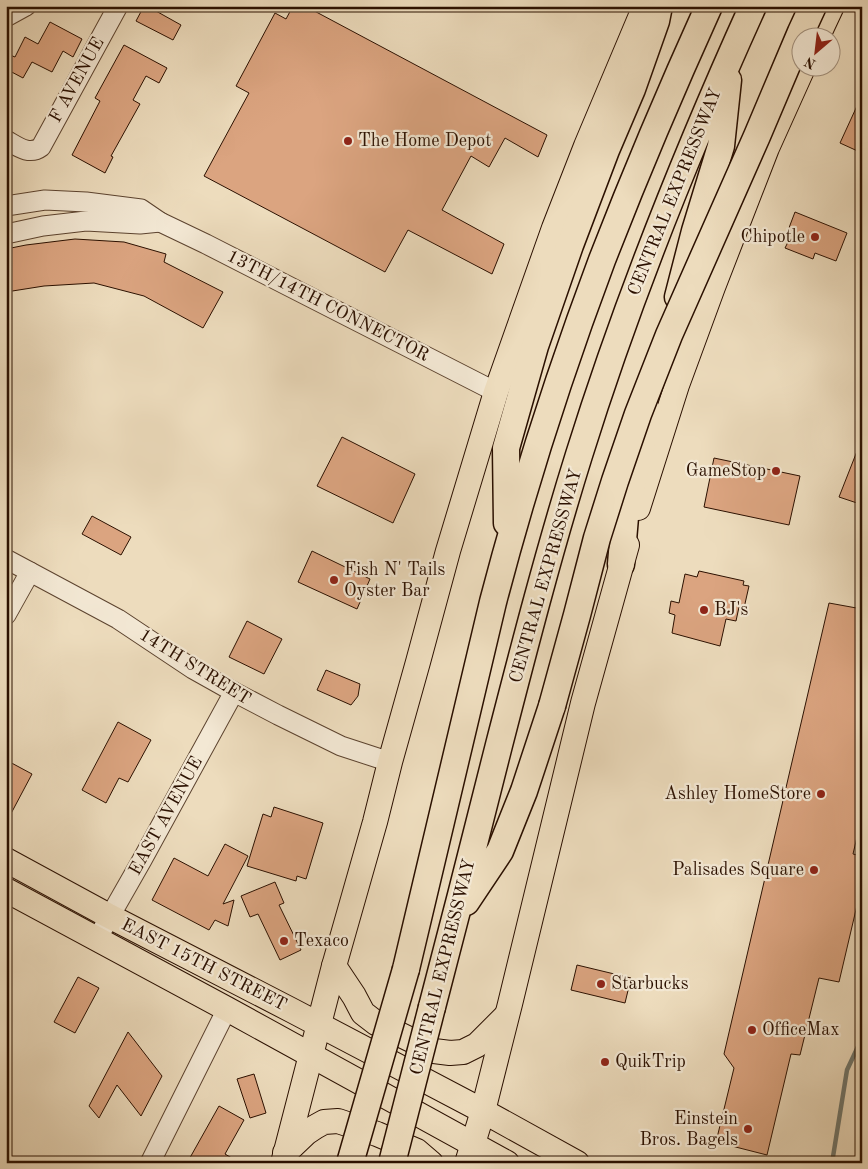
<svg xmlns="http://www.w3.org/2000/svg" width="868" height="1169" font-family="'Old Standard TT',serif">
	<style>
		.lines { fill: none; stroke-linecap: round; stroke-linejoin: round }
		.stream { stroke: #6e766d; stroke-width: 4.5 }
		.building { fill: #dba480; stroke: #2b1000 }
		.minor-casing { stroke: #5c432f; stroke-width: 21 }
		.major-casing { stroke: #2b1000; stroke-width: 26 }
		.highway-casing { stroke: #2b1000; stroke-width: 29 }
		.minor { stroke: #f3e8d4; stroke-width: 19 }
		.major { stroke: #eddcbd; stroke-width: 24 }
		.highway { stroke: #eddcbd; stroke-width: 26 }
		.highway-bridge-casing { stroke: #2b1000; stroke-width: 29; stroke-linecap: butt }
		.highway-bridge { stroke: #eddcbd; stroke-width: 26 }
		.poi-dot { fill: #8f2418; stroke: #f3e8d4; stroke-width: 2 }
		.labels { text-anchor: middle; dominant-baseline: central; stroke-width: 4.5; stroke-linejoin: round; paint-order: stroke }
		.street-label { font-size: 18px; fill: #2b1000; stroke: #f3e8d4 }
		.poi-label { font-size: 18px; fill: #2b1000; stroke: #f3e8d4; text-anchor: start }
	</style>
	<rect width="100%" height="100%" fill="#eddcbd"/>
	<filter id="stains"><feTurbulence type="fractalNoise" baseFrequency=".004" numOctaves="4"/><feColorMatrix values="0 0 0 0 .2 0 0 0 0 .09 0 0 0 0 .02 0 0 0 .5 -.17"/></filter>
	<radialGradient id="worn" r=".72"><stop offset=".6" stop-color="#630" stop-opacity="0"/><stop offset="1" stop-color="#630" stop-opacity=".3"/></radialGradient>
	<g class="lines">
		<path class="stream" d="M832,1163L847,1070L862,1038"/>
	</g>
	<g class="building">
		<path d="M144,6H147L181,25L173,40L136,21Z"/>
		<path d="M293,6H305L547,135L538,157L505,138L489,167L471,156L442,210L504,244L492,274L408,230L385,272L204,176L249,93L236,86L275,13L286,19Z"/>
		<path d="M50,22L82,39L73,57L63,51L52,72L32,62L23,78L6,69V63L10,55L15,57L25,37L38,44Z"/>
		<path d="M124,45L167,68L159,83L146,76L133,100L140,104L111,156L113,157L105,173L72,155L100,101L95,98Z"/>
		<path d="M862,95V153L840,143Z"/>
		<path d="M795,212L847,233L836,261L815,253L813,259L785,248L788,242L784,241Z"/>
		<path d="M75,239L124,242L166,254L164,262L223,292L203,328L144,296L94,283L44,286L6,292V249L26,245Z"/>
		<path d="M342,437L415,474L393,523L317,486Z"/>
		<path d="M861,441L862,498L860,504L839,497Z"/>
		<path d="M714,458L800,476L789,525L704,507Z"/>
		<path d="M92,516L131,537L121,555L82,534Z"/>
		<path d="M312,551L370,579L357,609L298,582Z"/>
		<path d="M699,571L744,581L743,585L749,586L744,608L739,607L736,621L726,619L720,646L672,633L675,615L669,613L671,601L679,603L685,574L697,577Z"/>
		<path d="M829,603L862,609V816L853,854L862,856V884L839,982L819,978L800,1055L791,1054L767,1155L716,1142L734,1068L724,1054Z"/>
		<path d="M247,621L282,639L264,674L229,657Z"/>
		<path d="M326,670L360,684L358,696L351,705L317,690Z"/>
		<path d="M118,722L151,740L128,782L119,778L106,803L82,790Z"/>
		<path d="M6,760L32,774L6,823Z"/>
		<path d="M274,807L323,823L306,879L297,876L296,881L247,866L263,814L271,817Z"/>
		<path d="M225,844L248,856L223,904L234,900L228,926L215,920L209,930L152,900L174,858L208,876Z"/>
		<path d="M275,882L284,903L279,905L301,950L280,960L258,914L250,917L241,896Z"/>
		<path d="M577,965L631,978L625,1003L571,990Z"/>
		<path d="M78,977L99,988L75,1033L54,1022Z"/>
		<path d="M128,1032L162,1076L141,1116L117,1085L99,1118L89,1106Z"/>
		<path d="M254,1074L266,1113L250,1118L237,1079Z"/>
		<path d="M219,1106L244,1120L225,1154L240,1163H187Z"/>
	</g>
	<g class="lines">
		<g class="minor-casing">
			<g id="minor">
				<path d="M6,17L26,6"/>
				<path d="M6,140C17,146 29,156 41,147L118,6"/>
				<path d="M6,206L45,200L86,202L141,209L160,222L206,244L496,392"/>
				<path d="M6,234L43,226L86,221L140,224L160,222"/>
				<path d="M6,559L118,619L193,669L234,692L278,715L341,746L390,762"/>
				<path d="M6,615L30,572"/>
				<path d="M97,939L142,860L234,692"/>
				<path d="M150,1163L227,1009"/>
			</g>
		</g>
		<g class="major-casing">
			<g id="major">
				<path d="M817,38L832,6"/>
				<path d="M638,508L677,385L713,287L767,148L803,68"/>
				<path d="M6,860L109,916L293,1011L483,1111L577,1163"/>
				<path d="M6,890L227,1009L507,1163"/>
				<path d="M334,966L354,996L363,1013L376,1023L434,1051L450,1053L463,1052L477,1045L505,1017"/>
				<path d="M285,1153L306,1133L315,1127L324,1122L338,1121L377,1134L417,1151L431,1163"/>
				<path d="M283,1163L334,966L375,822L390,762L418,662L448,551L496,392L554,228L586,146L645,6"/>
				<path d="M467,1163L483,1111L510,1004L583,703L627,545"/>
			</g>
		</g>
		<g class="highway-casing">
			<g id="highway">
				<path d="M678,297L695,231L721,146L728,80"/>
				<path d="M507,523L506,448L535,346L570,245L606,150L632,89L656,21L659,6"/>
				<path d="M621,564L625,517L638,458L649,413"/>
				<path d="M466,902L500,851L524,791L552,706"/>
				<path d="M406,969L493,602C523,487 560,372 602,260C635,175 671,90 709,6"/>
				<path d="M432,1007C455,920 477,832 499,745C524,648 549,551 579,455C627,301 687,152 753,6"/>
			</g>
		</g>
		<use href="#minor" class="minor"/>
		<use href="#major" class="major"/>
		<use href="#highway" class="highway"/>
		<g class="highway-bridge-casing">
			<g id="highway-bridge">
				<path d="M552,706L577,615L597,538L615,481L638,414L669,335L757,136L801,32L813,6"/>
				<path d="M350,1163L406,969"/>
				<path d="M392,1163L432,1007"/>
			</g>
		</g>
		<use href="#highway-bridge" class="highway-bridge"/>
	</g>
	<g class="poi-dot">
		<circle cx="348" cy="141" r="5"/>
		<circle cx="815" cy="237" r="5"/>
		<circle cx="776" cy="471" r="5"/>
		<circle cx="334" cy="580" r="5"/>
		<circle cx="704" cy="610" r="5"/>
		<circle cx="821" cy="794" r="5"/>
		<circle cx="814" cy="870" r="5"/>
		<circle cx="284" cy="941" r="5"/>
		<circle cx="601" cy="984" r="5"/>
		<circle cx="752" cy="1030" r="5"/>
		<circle cx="605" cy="1062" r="5"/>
		<circle cx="748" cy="1129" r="5"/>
	</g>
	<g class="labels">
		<g class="street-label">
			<text transform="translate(77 80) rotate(-61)">F AVENUE</text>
			<text transform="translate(675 192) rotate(-68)">CENTRAL EXPRESSWAY</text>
			<text transform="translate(328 306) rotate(27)">13TH/14TH CONNECTOR</text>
			<text transform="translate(546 576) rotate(-74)">CENTRAL EXPRESSWAY</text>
			<text transform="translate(195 667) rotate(32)">14TH STREET</text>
			<text transform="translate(166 816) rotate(-61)">EAST AVENUE</text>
			<text transform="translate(204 965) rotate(27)">EAST 15TH STREET</text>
			<text transform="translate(443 967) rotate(-76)">CENTRAL EXPRESSWAY</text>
		</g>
		<g class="poi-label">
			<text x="358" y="141">The Home Depot</text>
			<text x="805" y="237" text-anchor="end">Chipotle</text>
			<text x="766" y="471" text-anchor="end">GameStop</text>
			<text x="344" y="570">Fish N' Tails<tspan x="344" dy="21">Oyster Bar</tspan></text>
			<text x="714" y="610">BJ's</text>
			<text x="811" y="794" text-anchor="end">Ashley HomeStore</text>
			<text x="804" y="870" text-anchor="end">Palisades Square</text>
			<text x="294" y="941">Texaco</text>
			<text x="611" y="984">Starbucks</text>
			<text x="762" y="1030">OfficeMax</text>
			<text x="615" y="1062">QuikTrip</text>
			<text x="738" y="1119" text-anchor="end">Einstein<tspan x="738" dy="21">Bros. Bagels</tspan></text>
		</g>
	</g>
	<rect width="868" height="1169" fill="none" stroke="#eddcbd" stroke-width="25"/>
	<rect x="8" y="8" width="853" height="1154" fill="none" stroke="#2b1000" stroke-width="2.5"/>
	<rect x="12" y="12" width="843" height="1144" fill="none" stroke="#2b1000"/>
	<g transform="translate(816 52) rotate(208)"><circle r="24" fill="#f3e8d4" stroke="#a3927f"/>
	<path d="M0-4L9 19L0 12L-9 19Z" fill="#8f2418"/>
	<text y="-8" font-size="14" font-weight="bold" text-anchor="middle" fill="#2b1000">N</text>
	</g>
	<rect width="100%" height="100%" filter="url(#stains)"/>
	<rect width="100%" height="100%" fill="url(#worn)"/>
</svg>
